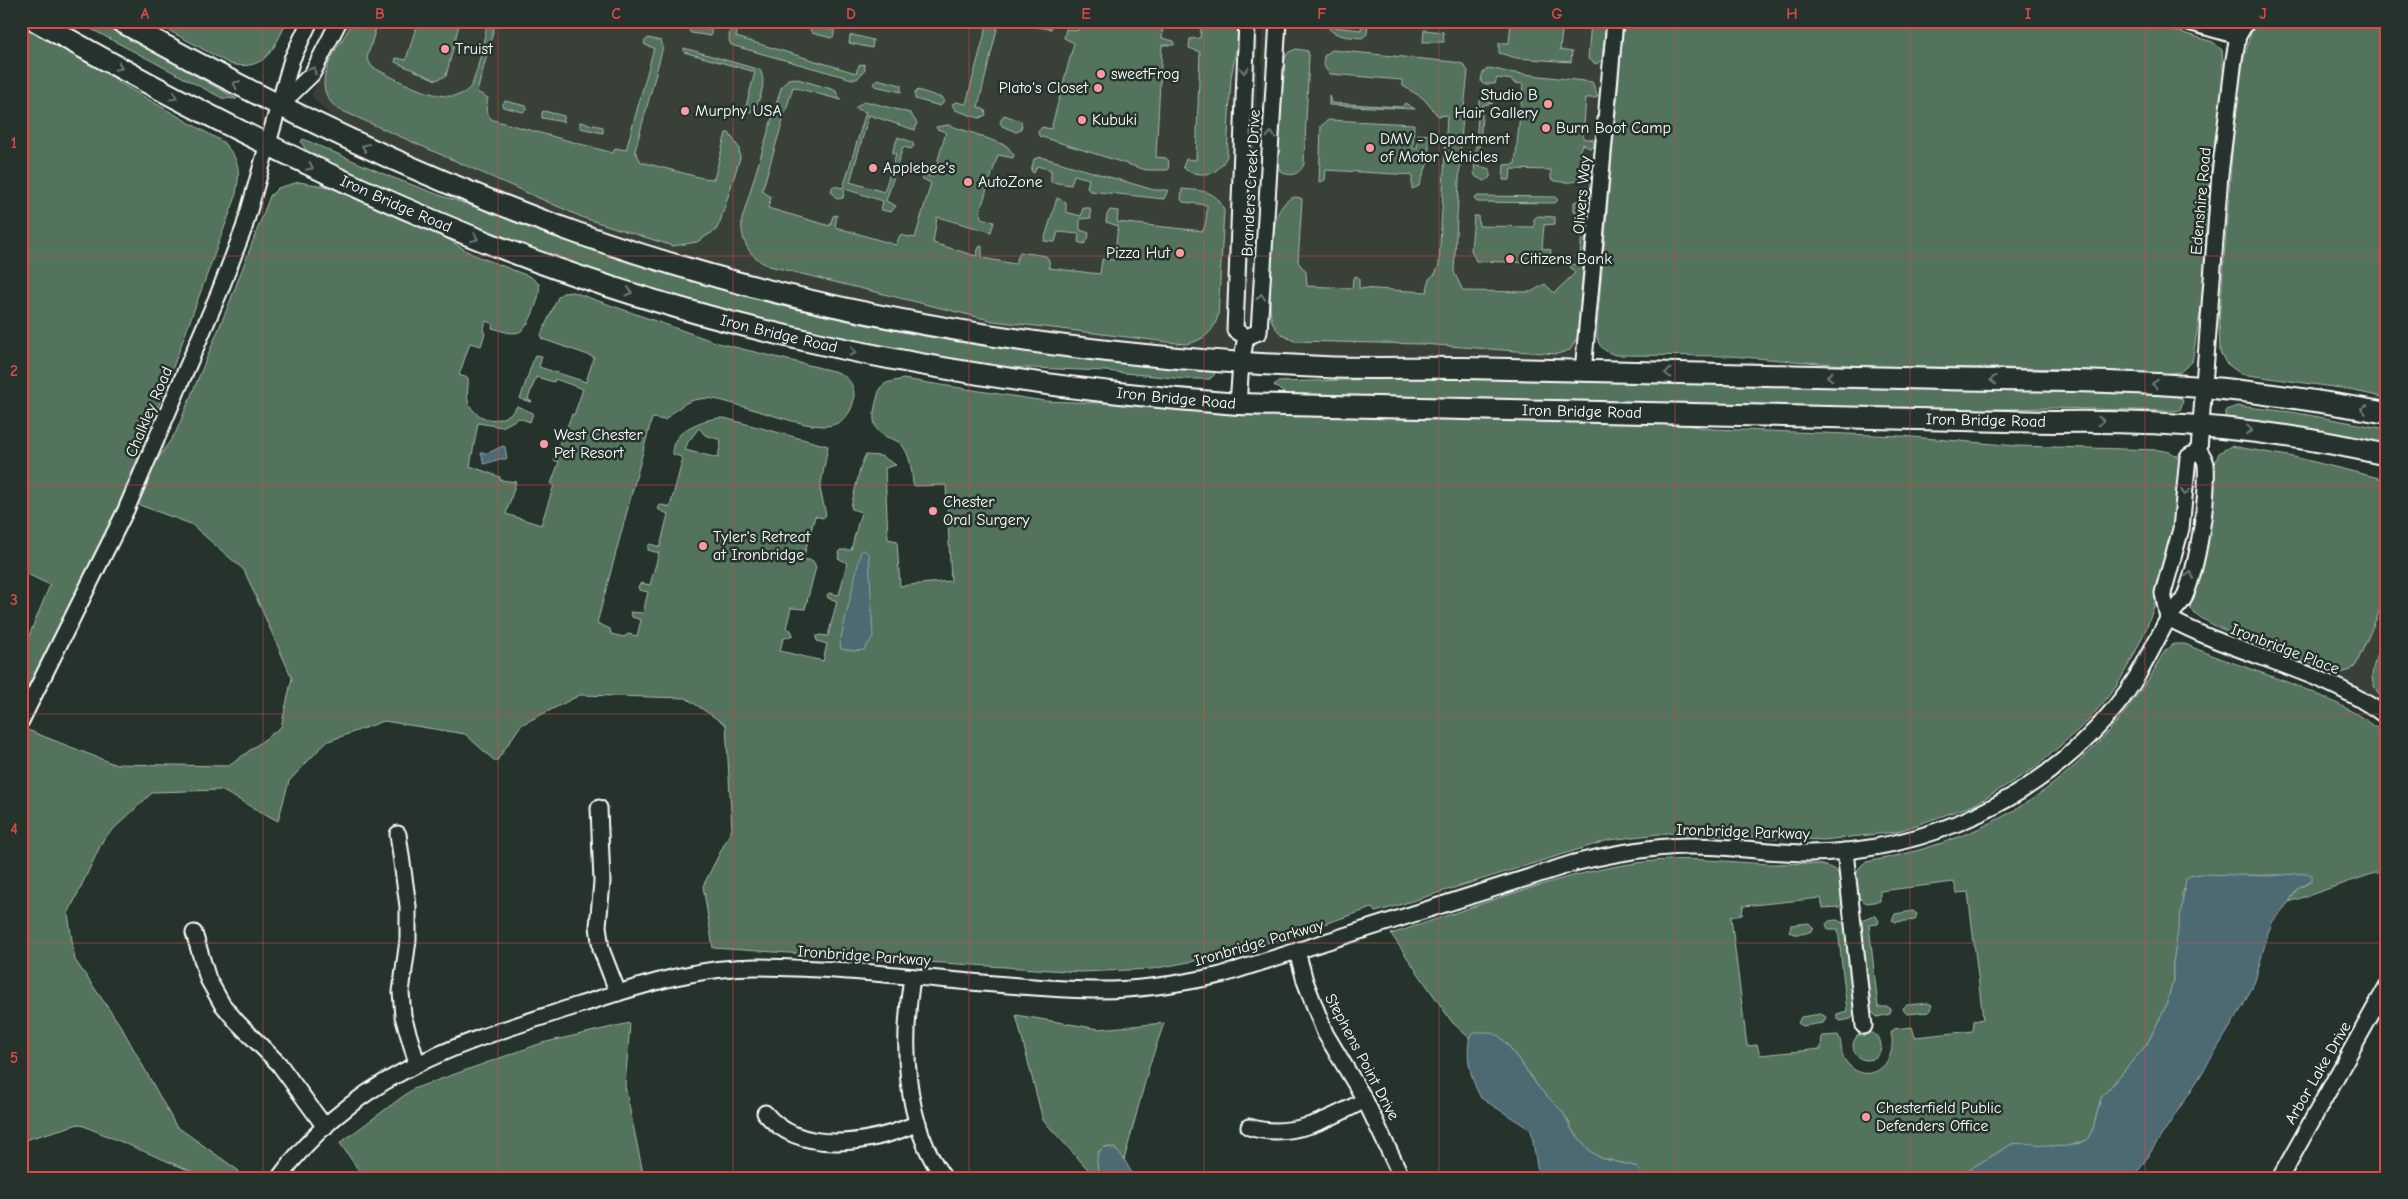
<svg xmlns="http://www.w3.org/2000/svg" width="2408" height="1199" font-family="'Comic Neue',sans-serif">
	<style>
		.built { fill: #393f39 }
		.green { fill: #52735d; stroke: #a8b9ae; fill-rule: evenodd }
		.water { fill: #4d6a73; stroke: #94a6ab }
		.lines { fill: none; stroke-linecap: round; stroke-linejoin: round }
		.minor-casing { stroke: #fff; stroke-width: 19 }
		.major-casing { stroke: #fff; stroke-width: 24 }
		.minor { stroke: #26332d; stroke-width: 15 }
		.major { stroke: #26332d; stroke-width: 20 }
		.oneway { stroke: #727a76 }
		.grid { fill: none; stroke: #dc4848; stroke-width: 1; stroke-opacity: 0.55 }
		.poi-dot { fill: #ff9aa2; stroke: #26332d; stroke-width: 2 }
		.labels { text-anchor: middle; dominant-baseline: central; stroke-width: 5; stroke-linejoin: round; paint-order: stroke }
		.poi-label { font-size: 16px; fill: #fff; stroke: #26332d; text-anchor: start }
		.street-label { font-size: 16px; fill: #fff; stroke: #26332d }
		.neatline { fill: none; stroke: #dc4848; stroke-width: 2 }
		.grid-label { font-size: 16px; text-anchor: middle; font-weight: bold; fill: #dc4848 }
	</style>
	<rect width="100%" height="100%" fill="#26332d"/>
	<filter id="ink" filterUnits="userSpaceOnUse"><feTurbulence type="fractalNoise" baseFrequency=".02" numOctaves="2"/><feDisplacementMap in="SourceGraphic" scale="10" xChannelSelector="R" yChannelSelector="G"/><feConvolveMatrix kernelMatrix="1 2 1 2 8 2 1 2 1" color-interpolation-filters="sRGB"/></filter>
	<g filter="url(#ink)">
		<g class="built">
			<path d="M351,21H1258L1255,207L1250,322L1252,324L1254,323L1261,165L1262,21H1614L1582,370L1070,346L716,276L357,144L311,95Z"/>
			<path d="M2387,547V716L2325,681Z"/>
		</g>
		<g class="green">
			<path d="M76,21H100L237,99L222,98Z"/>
			<path d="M152,21H287C274,49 265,72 230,64Z"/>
			<path d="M353,21H378L367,58L372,67C393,77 458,117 473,82C480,63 483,41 488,21H496L477,92L488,98C486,108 484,114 493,120L613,153L615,148L626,150L654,48L645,45L644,42L648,38L661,41L663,47L635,151L641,162L702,178L714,179L726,133H729L739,148L740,158L720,222L716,230L697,242L673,246L584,218L338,109C305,83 339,49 353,21Z"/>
			<path d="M418,21H460L446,76L436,80L395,62L396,58L406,60Z"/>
			<path d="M988,21H999L978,107L985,110L986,115L979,118L955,110L952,104L956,102L966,104Z"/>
			<path d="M1028,21H1053L1051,29L1030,26Z"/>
			<path d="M1080,21H1163L1162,38L1174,41V45H1162L1156,157L1166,158L1169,161L1168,170H1146L1039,136L1038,132L1042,127L1051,129L1074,43L1064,38L1066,29L1077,31Z"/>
			<path d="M1202,21H1242L1231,77L1227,156C1224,162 1220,168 1214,172C1205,176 1188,174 1183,167L1186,159L1196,160L1200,52L1189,48L1190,39L1200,38Z"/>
			<path d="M1325,21H1333V27L1361,30L1362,21H1368L1367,34L1362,38C1349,37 1329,37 1325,21Z"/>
			<path d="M1511,21H1563L1560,50L1572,52L1571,62L1516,58L1499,53V43H1509Z"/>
			<path d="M1591,21H1606L1602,60L1596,64L1588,59Z"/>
			<path d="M1624,21H2143L2213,42L2222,50L2224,81L2209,196L2205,284L2192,362L2180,372L2163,374L2069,369L1858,366L1729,356L1615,355C1599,349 1596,343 1597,326Z"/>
			<path d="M2254,21H2387V398L2340,388L2241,374L2226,363L2220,352L2219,324L2235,114L2243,62Z"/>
			<path d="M21,23L106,70L118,82L223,142C242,163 240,172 235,199C195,304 160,410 115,513C87,578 54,641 21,703V655L50,585L21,571Z"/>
			<path d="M693,24L711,29V36L691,33L689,31Z"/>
			<path d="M733,24L738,29L736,37L856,73L859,65L864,64L865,70L857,79H852L731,45L729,40L730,25Z"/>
			<path d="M812,25L834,30V36L831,38L812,33L810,30Z"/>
			<path d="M1424,30L1443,32L1444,42H1423Z"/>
			<path d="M853,35L873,40L872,48L849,43L850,36Z"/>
			<path d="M684,48L760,70C767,82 760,103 751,112L734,110L735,108L745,110L755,72L684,52Z"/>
			<path d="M1296,49L1308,51L1309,56L1304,164C1299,175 1291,177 1281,172L1278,167L1284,59L1289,52Z"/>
			<path d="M1332,50L1454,62L1463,64L1468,71L1462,128L1454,272L1463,291L1531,292L1545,284L1554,293L1575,273L1568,264L1579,265L1584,212L1574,211V202L1579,200L1585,202L1588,211L1577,338L1570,350L1557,354L1422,344L1294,341C1284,336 1276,332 1272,321C1267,308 1272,230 1277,216C1280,207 1291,192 1302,199L1298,262L1306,272L1307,286L1352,288L1353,278L1356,276L1359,278V288L1427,292L1429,279L1435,274L1439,265L1447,115L1438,116L1423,98L1403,86L1402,80L1330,74C1324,68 1323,64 1324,56Z"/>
			<path d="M1490,68L1507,72L1592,82L1598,96L1595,98H1586L1583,138L1594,140V147L1589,148L1583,144L1579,151C1582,154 1589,157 1592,160C1606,180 1563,187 1551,179V170L1511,169L1510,180H1503L1504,165L1515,164L1523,84L1514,83L1512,80L1497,78L1495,84H1483L1481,82C1482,74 1482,71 1490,68Z"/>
			<path d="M794,78L835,90L841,100L793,87L762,191L771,197L768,208L830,226L833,216L837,215L835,227L896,245L900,235L915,238L931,183L921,178L925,175L933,177L946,132L937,129L936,127L948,125L976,134L1007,146L1014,155L1013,158L998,155L980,211L981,218L994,222L991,232L937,217L933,243L976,256L979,247L982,246V258L1015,264L1020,252L1046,256L1049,260V268L1100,274L1102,259L1114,260L1118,226L1106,222L1107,215L1110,210L1118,211L1117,222L1203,231L1206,221L1207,205L1183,202L1181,199L1182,189C1201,191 1217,189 1224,211L1218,316C1213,333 1203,341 1185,344L994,321L769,266C749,257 740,241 742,219L781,88L788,79Z"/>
			<path d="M877,79L901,85V92L875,86L873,84Z"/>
			<path d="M918,90L942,98L944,101L940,106L915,99V93Z"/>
			<path d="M1329,95L1331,103L1402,107L1405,103L1415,109L1329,105Z"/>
			<path d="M1481,100L1493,103L1483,105L1478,166L1490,169V177L1485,181L1476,177L1474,173L1479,102Z"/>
			<path d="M505,101L526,106L527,109L523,112L503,107L502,105Z"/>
			<path d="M865,101L910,113L917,123L915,130L869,115L850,182L884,192L896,154L892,153L898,137L912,142L914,146L911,149L903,147L886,201L896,206L891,212L881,210L883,201L845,189L843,198L837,199L831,191L833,186L843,188L866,112L855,108Z"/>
			<path d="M544,111L564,116V122L542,118V112Z"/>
			<path d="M1004,115L1021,121L1022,126L1019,131L1016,132L1002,126L1000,122Z"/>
			<path d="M1328,120L1414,124L1413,148H1417L1418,134L1429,135V160L1419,186L1412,189V175L1326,170L1325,180L1319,183L1321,126Z"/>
			<path d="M580,122L603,127V133L580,128Z"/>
			<path d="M303,139L391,177L442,196L666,270L1212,370L1215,374L1210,379H1183L1105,371L983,366L938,362L713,310L500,241L319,162L308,153L301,142Z"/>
			<path d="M1041,157L1154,190H1168L1164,199L1090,191L1087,188L1089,179L1074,175L1071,185L1051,182V170L1037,166L1034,173L1031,171L1034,159Z"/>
			<path d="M299,182L335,188L441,235L472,254L531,277L539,284C542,294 529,329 519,332C511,335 500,330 492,328L493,324L486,321L483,331L485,333L481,346L470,343L459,375L468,378C469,388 465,397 470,406C482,425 507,423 517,406L533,413L530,422L519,418L502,427L478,423L470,466L500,477V480L516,482L506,514L541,525L554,485L551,484L559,462L554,460L565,427H567L572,414L574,415L583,389L555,379L554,382L536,377L528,399L532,402L520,399L535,355L542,356L539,367L586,382L594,357L542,339L541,335L558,297L563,293L573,292L718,343L837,372C847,377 854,383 854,395C854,412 841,427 823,426C800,426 758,410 734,404C723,401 712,397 700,399C685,400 676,410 665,420L652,418L597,623L610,629L611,634L624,637L628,634L637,636L641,620L632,617L630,612L643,613L648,592L639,590L638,586L641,583L650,585L659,553L648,550V546L650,544L660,547L668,514L659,510L658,506L662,505L670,507L683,458L673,454C668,431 707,417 724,418L828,446L820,489L826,515L823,518L815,516L803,559L813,561L816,567L805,609L791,608L786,628L791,630L793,635L783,639L780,651L823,661L827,644L817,641L816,637L819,635L828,636L837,601L828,598L827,595L829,593L839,595L847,563L838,558L840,550H851L861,512L852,509L851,506C854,496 861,459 866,455L881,456L896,465L885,468L888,539L897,541L900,586L951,581L946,485L915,486L913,484C912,471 910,453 901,444C896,439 889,439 883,435C867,425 876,403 880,388L886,383L903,379L1044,401L1130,404L1269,414L1679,424L1713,429L1901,436L2017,446L2159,450L2170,452L2177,456L2181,466L2179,506L2167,567L2147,627L2133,657L2116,687L2088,721L2035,768L1974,805L1896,832L1824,840L1667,833L1609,840L1386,909L1375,912L1372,908L1237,953L1152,969L1081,972L713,948L703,886L732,829L726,725L686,698L580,695L521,725L496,762L465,734L384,721L326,742L289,781L278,821L221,790L153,792L104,838L68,914L75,960L122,1028L176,1126L239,1171L234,1178H207L79,1124L21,1141V738L25,729L114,764L229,766L281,727L292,678L244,570L191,524L134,503L151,469L176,432L229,304L270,196L278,188ZM699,428L705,435L721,440L718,458L685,450L688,442Z"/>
			<path d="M1478,196L1555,197L1558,200L1555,203L1477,202L1474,199Z"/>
			<path d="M1057,198L1066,202V212L1081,216L1083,208H1090L1091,218L1080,219V230L1089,233L1088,239L1084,244L1078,242L1079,234L1058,232L1055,242L1044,241Z"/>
			<path d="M1474,216H1478L1479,226L1534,227V219L1538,216L1555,217V224L1544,225L1542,248L1551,250L1550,258L1540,263L1476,261L1471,250Z"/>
			<path d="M1409,378L2092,391L2172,395L2181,398L2183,401L2180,410L2174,411L2052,408L1959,410L1300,398L1284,393L1274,385L1278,382Z"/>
			<path d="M2237,406L2291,412L2387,429V449L2228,421L2225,416L2226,410Z"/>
			<path d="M2231,446L2294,457L2387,480V594L2356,665L2351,670L2341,673C2311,663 2205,630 2190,608L2213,468L2219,453Z"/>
			<path d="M2387,635V701C2360,681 2376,660 2387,635Z"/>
			<path d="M2173,644H2185C2250,673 2333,689 2387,736V872L2375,873L2289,902L2297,889L2312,881L2280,875L2190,876L2182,894L2183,905L2173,963V981L2166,1006L2147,1044L2101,1098L2093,1129L2087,1140L2066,1147L2012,1144L1963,1173L1944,1178H1641L1638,1167L1601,1158L1591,1152L1572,1130L1568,1120L1539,1088L1508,1045L1470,1036L1469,1038L1452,1022L1391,934C1474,908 1568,869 1654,861C1693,857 1730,862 1768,864C1787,865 1831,858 1840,876C1844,883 1843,894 1844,902L1840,907L1823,908L1821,898L1743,906L1742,915L1731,917L1747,1046L1757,1045L1760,1055L1821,1049L1822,1036L1838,1035C1843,1042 1839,1055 1847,1063C1868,1088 1899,1064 1891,1033L1894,1029L1912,1027L1915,1037L1973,1031L1974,1021L1983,1019L1968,892L1957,893L1954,882L1880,891V901L1867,903L1858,898C1856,884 1852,870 1866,862C1973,843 2052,801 2121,717C2132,703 2142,689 2152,674C2158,663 2163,650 2173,644Z"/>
			<path d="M1913,911L1917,914L1915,920L1896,922L1892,920L1895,914Z"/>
			<path d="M1871,916H1876L1879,921L1878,924L1869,925L1878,1007H1888L1891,1009L1890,1014L1877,1017L1870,1010L1860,925L1862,920Z"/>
			<path d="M1837,920L1845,924L1847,929L1856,1011L1851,1019L1841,1021L1837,1019V1014L1847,1011L1838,929H1828L1826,924L1829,921Z"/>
			<path d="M1809,923L1814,929C1809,934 1795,936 1789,932L1791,925Z"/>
			<path d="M1928,1003L1932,1005L1929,1012L1907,1014L1904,1011L1903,1008L1907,1005Z"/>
			<path d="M1821,1014L1826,1017L1823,1023L1803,1026L1798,1023L1801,1017Z"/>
			<path d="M1016,1015L1099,1029L1164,1023L1149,1067L1124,1160L1114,1147H1104L1098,1152V1170L1101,1178H1096L1043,1120Z"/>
			<path d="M630,1023L625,1086L644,1178H364L340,1143L413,1089L542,1043Z"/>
			<circle cx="1867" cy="1046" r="14"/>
		</g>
		<g class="water">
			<path d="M503,446L505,447L507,459H500L484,464L481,453H488Z"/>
			<path d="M864,550L869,554L873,637L864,650L854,651L841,649L840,642L861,551Z"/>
			<path d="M2307,873L2312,875V881L2297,889L2289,902L2273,921L2268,933L2255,981L2243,1006L2199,1078L2137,1173L2131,1178H1944L1963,1173L2012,1144C2039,1140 2059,1154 2087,1140L2093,1129L2101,1098L2147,1044L2166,1006L2173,981V963L2186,879L2190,876L2200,874L2270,876Z"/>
			<path d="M1476,1032H1488L1499,1036L1508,1045L1539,1088L1563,1112L1572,1130L1591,1152L1601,1158L1638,1167L1641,1178H1539L1531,1130L1481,1098C1471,1080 1465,1056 1470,1036Z"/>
			<path d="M1104,1147C1122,1147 1126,1165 1135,1178H1101C1097,1165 1093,1156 1104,1147Z"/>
		</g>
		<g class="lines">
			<g class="minor-casing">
				<g id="minor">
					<path d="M2185,21L2238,36"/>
					<path d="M281,104L312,74L339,21"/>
					<path d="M1246,337L1259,332L1278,21"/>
					<path d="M1246,337L1235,330L1247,21"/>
					<path d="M1583,371L1615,21"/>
					<path d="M1238,404L1241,363L1246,337"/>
					<path d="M2168,618C2238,656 2322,668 2387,717"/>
					<path d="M2168,618L2163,593L2181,529L2188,457L2199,450"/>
					<path d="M21,721L126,510L219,293L244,228L292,59L310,21"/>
					<path d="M599,808L602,882L598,926L601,949L618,993"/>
					<path d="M398,834L408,906V940L401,992L403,1016L417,1063"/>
					<path d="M1845,851L1864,1026"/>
					<path d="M194,933L208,979L222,1004L237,1022L279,1064L325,1127"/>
					<path d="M1297,951L1305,981L1325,1033L1365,1100L1402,1178"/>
					<path d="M912,977C902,1042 903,1122 944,1178"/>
					<path d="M765,1113C801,1157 873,1143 918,1123"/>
					<path d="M1249,1127C1290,1140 1330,1119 1365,1100"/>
					<path d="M279,1178C355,1072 462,1043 579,1005C637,987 698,966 760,967C871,968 981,987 1092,990C1135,991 1179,984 1221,975L1574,863C1611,854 1649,847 1686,846C1727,845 1768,853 1809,853C1927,852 2043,798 2117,705C2140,677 2151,649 2168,619C2172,611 2180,606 2184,598C2198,566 2208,500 2206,465C2206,460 2201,454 2199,450L2220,174L2234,59L2238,36L2247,21"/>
					<path d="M2280,1178L2387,986"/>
				</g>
			</g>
			<g class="major-casing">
				<g id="major">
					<path id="s1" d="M36,21C185,106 337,184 496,246C733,339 985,385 1238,404L2053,422C2169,420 2273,429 2387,455"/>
					<path d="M120,21C267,103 418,177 577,233C816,317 1070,357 1323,367C1370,369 1417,367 1464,368C1624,371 1784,375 1944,379C2030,381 2116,380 2201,387C2264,392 2325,402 2387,413"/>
				</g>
			</g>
			<use href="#minor" class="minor"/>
			<use href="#major" class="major"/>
		</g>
		<defs><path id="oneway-chevron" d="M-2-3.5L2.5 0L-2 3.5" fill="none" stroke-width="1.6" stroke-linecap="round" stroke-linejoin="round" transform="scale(1.25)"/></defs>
		<g class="oneway">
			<use href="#oneway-chevron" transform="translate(119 67) rotate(28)"/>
			<use href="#oneway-chevron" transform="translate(313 70) rotate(-58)"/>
			<use href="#oneway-chevron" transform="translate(1244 70) rotate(92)"/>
			<use href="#oneway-chevron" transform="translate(236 84) rotate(-154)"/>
			<use href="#oneway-chevron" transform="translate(174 97) rotate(29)"/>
			<use href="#oneway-chevron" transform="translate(1271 135) rotate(-87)"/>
			<use href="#oneway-chevron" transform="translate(365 147) rotate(-156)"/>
			<use href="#oneway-chevron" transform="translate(310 167) rotate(26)"/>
			<use href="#oneway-chevron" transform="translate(475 238) rotate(22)"/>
			<use href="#oneway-chevron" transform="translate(629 292) rotate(17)"/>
			<use href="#oneway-chevron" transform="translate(1261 297) rotate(-86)"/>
			<use href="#oneway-chevron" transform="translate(853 352) rotate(11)"/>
			<use href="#oneway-chevron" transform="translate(1668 373) rotate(-179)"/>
			<use href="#oneway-chevron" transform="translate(1830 376) rotate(-179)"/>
			<use href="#oneway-chevron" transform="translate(1993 380) rotate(-179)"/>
			<use href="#oneway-chevron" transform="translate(2155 384) rotate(-176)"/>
			<use href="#oneway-chevron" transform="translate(2364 409) rotate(-169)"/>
			<use href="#oneway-chevron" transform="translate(2101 421) rotate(-1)"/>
			<use href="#oneway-chevron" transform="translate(2249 430) rotate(6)"/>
			<use href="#oneway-chevron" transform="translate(2185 492) rotate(95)"/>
			<use href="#oneway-chevron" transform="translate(2190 575) rotate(-74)"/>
		</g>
	</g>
	<path class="grid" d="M263,21V1178M498,21V1178M733,21V1178M969,21V1178M1204,21V1178M1439,21V1178M1675,21V1178M1910,21V1178M2145,21V1178M21,256H2387M21,485H2387M21,714H2387M21,943H2387"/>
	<g class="poi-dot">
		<circle cx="445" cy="49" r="5"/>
		<circle cx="1101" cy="74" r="5"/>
		<circle cx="1098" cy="88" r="5"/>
		<circle cx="1548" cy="104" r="5"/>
		<circle cx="685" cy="111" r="5"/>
		<circle cx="1082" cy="120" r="5"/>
		<circle cx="1546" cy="128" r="5"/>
		<circle cx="1370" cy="148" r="5"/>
		<circle cx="873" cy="168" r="5"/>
		<circle cx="968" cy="182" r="5"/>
		<circle cx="1180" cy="253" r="5"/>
		<circle cx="1510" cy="259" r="5"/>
		<circle cx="544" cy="444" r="5"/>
		<circle cx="933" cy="511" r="5"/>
		<circle cx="703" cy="546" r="5"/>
		<circle cx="1866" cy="1117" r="5"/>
	</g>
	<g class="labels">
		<g class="poi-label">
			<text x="455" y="49">Truist</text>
			<text x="1111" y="74">sweetFrog</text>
			<text x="1088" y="88" text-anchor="end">Plato's Closet</text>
			<text x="1538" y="95" text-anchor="end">Studio B<tspan x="1538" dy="18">Hair Gallery</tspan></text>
			<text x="695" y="111">Murphy USA</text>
			<text x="1092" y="120">Kubuki</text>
			<text x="1556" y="128">Burn Boot Camp</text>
			<text x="1380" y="139">DMV - Department<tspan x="1380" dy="18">of Motor Vehicles</tspan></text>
			<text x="883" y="168">Applebee's</text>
			<text x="978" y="182">AutoZone</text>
			<text x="1170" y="253" text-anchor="end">Pizza Hut</text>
			<text x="1520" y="259">Citizens Bank</text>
			<text x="554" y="435">West Chester<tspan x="554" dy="18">Pet Resort</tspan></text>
			<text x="943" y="502">Chester<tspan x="943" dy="18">Oral Surgery</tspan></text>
			<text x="713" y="537">Tyler's Retreat<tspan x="713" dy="18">at Ironbridge</tspan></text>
			<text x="1876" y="1108">Chesterfield Public<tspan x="1876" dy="18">Defenders Office</tspan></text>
		</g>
		<g class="street-label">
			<text transform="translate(1251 183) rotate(-87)">Branders Creek Drive</text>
			<text transform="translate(1582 195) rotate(-85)">Olivers Way</text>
			<text transform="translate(2201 201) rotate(-85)">Edenshire Road</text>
			<text stroke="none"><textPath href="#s1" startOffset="404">Iron Bridge Road</textPath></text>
			<text stroke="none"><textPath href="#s1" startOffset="809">Iron Bridge Road</textPath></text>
			<text stroke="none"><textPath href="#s1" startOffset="1212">Iron Bridge Road</textPath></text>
			<text stroke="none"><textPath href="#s1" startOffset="1618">Iron Bridge Road</textPath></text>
			<text transform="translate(149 412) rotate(-67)">Chalkley Road</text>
			<text stroke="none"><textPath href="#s1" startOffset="2022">Iron Bridge Road</textPath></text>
			<text transform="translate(2285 649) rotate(21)">Ironbridge Place</text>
			<text transform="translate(1743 832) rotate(2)">Ironbridge Parkway</text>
			<text transform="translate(1259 943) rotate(-16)">Ironbridge Parkway</text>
			<text transform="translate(864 956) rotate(4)">Ironbridge Parkway</text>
			<text transform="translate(1362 1057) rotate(62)">Stephens Point Drive</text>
			<text transform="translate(2318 1073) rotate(-60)">Arbor Lake Drive</text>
		</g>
	</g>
	<rect width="2408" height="1199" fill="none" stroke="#26332d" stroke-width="55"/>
	<rect x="28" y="28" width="2352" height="1144" class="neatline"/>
	<g class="grid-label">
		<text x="145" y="19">A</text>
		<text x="380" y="19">B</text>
		<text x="616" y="19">C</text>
		<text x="851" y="19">D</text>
		<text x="1086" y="19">E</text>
		<text x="1322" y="19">F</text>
		<text x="1557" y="19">G</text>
		<text x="1792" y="19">H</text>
		<text x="2028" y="19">I</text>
		<text x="2263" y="19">J</text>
		<text x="14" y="148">1</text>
		<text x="14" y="376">2</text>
		<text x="14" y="605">3</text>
		<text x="14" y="834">4</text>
		<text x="14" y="1063">5</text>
	</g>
</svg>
